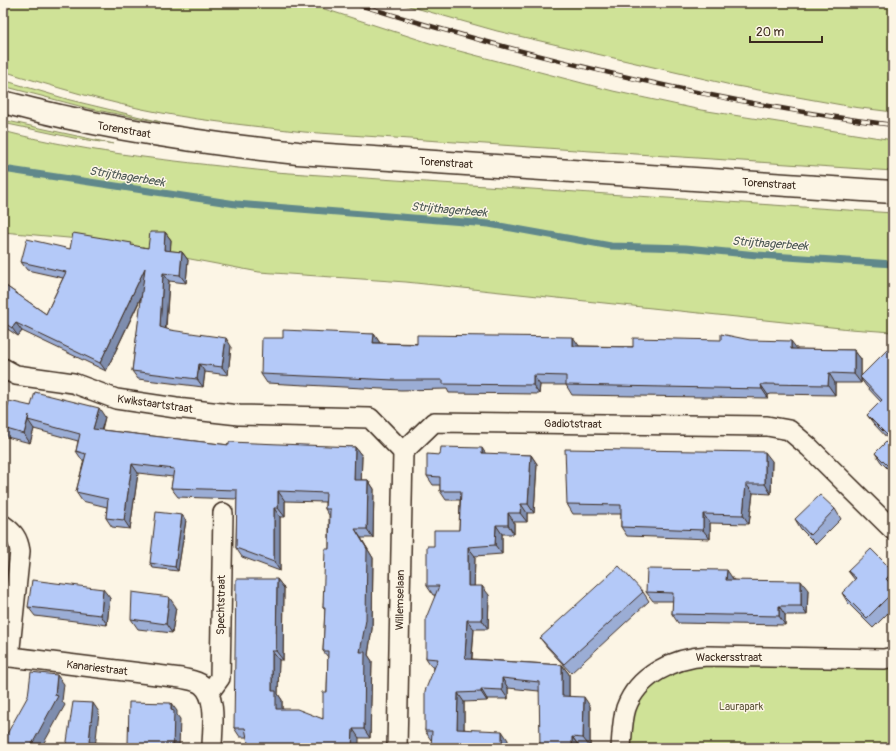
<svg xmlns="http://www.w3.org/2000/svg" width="896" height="751" font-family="Pangolin,sans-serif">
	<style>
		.green { fill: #cfe297; stroke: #85865a }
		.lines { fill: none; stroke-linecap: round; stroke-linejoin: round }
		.stream { stroke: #60888b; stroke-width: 7 }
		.street-casing { stroke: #3b2a1e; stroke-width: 22 }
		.secondary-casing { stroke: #3b2a1e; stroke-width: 25 }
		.street { stroke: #fcf5e5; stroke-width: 19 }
		.secondary { stroke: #fcf5e5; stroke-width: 22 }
		.rail-casing { stroke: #3b2a1e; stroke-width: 4.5 }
		.rail { stroke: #fcf5e5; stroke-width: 3; stroke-dasharray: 9; stroke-linecap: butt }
		.wall { fill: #9badd5; stroke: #3b2a1e }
		.shaded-wall { fill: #7e8dae; stroke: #3b2a1e }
		.building { fill: #b4c9f8; stroke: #3b2a1e }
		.labels { text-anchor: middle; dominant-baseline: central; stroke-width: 3; stroke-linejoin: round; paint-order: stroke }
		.street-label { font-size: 11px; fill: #3b2a1e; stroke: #fcf5e5 }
		.park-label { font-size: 11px; fill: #60583c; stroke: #fcf5e5 }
		.water-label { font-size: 12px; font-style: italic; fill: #4d5955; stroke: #fcf5e5 }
	</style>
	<rect width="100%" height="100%" fill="#fcf5e5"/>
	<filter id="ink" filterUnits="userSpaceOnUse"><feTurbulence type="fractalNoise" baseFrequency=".025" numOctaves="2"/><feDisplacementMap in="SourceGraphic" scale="8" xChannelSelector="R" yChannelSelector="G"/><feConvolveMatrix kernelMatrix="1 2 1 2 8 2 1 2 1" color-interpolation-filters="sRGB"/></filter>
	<g filter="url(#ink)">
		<g class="green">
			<path d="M3,3H306L436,45L613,91L701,110L893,140V171L304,132C256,126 209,122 162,113C108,103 55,87 3,71Z"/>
			<path d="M398,3H893V112L853,107L731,85L497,31Z"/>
			<path d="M3,80L70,100L161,122L91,109L3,86Z"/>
			<path d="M3,120L114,144L74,138L3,123Z"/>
			<path d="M3,131C92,154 184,162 275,172L893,213V332L850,329L406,282L259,272L90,240L3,232Z"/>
			<path d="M700,663L893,666V748H627L629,724L642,695L659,679Z"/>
		</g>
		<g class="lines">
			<path class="stream" d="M3,169L236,204L489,224L611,246L686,248L757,255L893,264"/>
			<g class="street-casing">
				<g id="street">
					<path d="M3,368L16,375L73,383L116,399L176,408L239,415L370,418L403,452"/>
					<path d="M403,452L434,422L767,426L789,430L809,447L893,530"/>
					<path d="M3,525C14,533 18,538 20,551L9,657"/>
					<path d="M3,656L181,678C188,680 196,680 202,685C218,698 212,730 212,748"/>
					<path d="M209,693L220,678L223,513"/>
					<path d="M397,748L403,452"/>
					<path d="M621,748C622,735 622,721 626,708C638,675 674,658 707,656L884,659L893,657"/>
				</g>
			</g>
			<g class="secondary-casing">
				<path id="secondary" d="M3,102C100,128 198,143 298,153L893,192"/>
			</g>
			<use href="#street" class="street"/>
			<use href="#secondary" class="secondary"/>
			<g class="rail-casing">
				<path id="rail" d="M353,3C529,57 710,102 893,125"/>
			</g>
			<use href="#rail" class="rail"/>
		</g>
		<g class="wall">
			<path d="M165,232L171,240L170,251L182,252L188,260L186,283L169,281L166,329L231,346L228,375L205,372L203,387L138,379L132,371L142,296L106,371L22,331L18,336L3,326V284L46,314L63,278L27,270L21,262L70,249L134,246L148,248Z"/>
			<path d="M374,334L380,343L580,346L854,350L861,359V376L893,346V474L881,462L875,453L889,440L874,424L867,415L881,402L866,386L861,379V383H835V395L771,394L768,395V398L572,395L566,385H540L539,394L449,393L447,389L401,390L267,383L261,374L283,338Z"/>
			<path d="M3,405L31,406L105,417L102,430L229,445L355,447L362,456L361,480H368L374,489L373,538H361L373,558L372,629L368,655L372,661L370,738L240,737L234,728L277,579L284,588L283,660H279L278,680V694L282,700V709L323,719L327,692L328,657L323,651L325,610L323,607L329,549V515L325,509V502L285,501V517H280V571L242,557L236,548L237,499L178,497L171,488L173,477L138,473L130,529L112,527L106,518L107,507L82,501L76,492L84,460H82L76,451L78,441L34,429L30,443L3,436Z"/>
			<path d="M486,454L531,455L537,464L534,513H527V522H514V534H502V554L475,556L474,586L489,595L488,629H474L472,659L562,665L569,674V696L590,706V747L579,746L539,691L508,688V699H487V701L464,702V729L508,740H431L425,731L434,667H432L426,658L435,595H433L427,586L434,546L459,530L460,500H446L440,491V485H433L427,476L440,455Z"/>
			<path d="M772,461L771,494L753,493L749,524L710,523V539L627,536L621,527V514H573L567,504Z"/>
			<path d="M835,509L841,519L816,544L801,529L795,519Z"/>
			<path d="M186,520L178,571L153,568L150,563Z"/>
			<path d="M848,571H893V608L873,628L848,603L842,593L855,580Z"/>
			<path d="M733,579V580L808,590L807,615H785V625L678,623L672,614L673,601H653L646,592Z"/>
			<path d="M643,592L649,601L571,673L547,647L540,638Z"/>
			<path d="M110,598L107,625L35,616L28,607Z"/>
			<path d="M176,607L172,633L138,629L131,619Z"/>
		</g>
		<g class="shaded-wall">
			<path d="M165,232L171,240L170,259L164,250Z"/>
			<path d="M182,252L188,260L186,283L180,275Z"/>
			<path d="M145,268L151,276L106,371L100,363Z"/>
			<path d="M163,273L169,281L165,335L160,327Z"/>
			<path d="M16,323L22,331L18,336L12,328Z"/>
			<path d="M374,334L380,343H373Z"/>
			<path d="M573,337L580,347L573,346Z"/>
			<path d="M226,338L231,346L228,375L222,367Z"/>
			<path d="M791,341L798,350L791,349Z"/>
			<path d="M854,350L861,359V383L854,374Z"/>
			<path d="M199,364L205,372L203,387L197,379Z"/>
			<path d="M829,373L835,383V395L828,385Z"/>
			<path d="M533,375L540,385L539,394L533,385Z"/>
			<path d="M761,385L768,395V398L762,389Z"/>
			<path d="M99,408L105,417L99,438L93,429Z"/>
			<path d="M28,420L34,429L30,443L24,434Z"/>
			<path d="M355,447L362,456L361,489L354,480Z"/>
			<path d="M482,448L488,457L482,453Z"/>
			<path d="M765,452L772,461L771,494L765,484Z"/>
			<path d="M531,455L537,464L534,513L528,504Z"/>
			<path d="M132,464L138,473L130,529L124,520Z"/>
			<path d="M368,480L374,489L373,538L367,529Z"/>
			<path d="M746,484L753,493L749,524L743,515Z"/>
			<path d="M278,491L285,501V517L278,508Z"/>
			<path d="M521,504L527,513V522L520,513Z"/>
			<path d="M274,508L280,517V571L274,562Z"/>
			<path d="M508,513L514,522V534L508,525Z"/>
			<path d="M703,514L710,523V539L703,530Z"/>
			<path d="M182,515L186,520L178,571L175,567Z"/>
			<path d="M496,525L502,534V554L495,545Z"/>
			<path d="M355,529L361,538L373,558L372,629L368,655L372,661L370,738L364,729Z"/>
			<path d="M468,547L475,556L474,595L468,586Z"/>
			<path d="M727,570L733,579L732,589L726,580Z"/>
			<path d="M277,579L284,588L283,660L276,651Z"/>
			<path d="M801,581L808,590L807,615L801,606Z"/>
			<path d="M482,586L489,595L488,629L482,620Z"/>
			<path d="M103,589L110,598L107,625L101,615Z"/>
			<path d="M169,597L176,607L172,633L166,624Z"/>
			<path d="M779,606L785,615V625L779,616Z"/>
			<path d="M467,620L474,629L471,666L465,657Z"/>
			<path d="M272,651L279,660L278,694L282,700V718L276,709L272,691Z"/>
			<path d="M562,665L569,674V705L562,696Z"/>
			<path d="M57,675L64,684L62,701L65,705L41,748H30L55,695Z"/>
			<path d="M502,678L508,688V699L502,690Z"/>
			<path d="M481,689L487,699V701L481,692Z"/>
			<path d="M458,693L464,702V738L457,729Z"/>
			<path d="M584,697L590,706V747L583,738Z"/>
			<path d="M93,703L99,712L95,748L89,742Z"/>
			<path d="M171,703L177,711V715L180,719L179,748H173Z"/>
			<path d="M353,729L359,738V748H352Z"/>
			<path d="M502,731L508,740V748H502Z"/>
			<path d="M572,737L579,746V748H572Z"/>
		</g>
		<g class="building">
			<path d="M150,232H165L164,250L182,252L180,275L163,273L160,327L170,330L226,338L222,367L199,364L197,379L132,371L145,268L100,363L16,323L12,328L3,322V284L46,314L66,272L21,262L27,239L70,249L73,233L132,243L131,245L148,248Z"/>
			<path d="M283,330L374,334L373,343L417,344V335L573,337V346L633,347V338L721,340V334L750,340L791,341V349L854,350V374L829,373L828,385L764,384L761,385L762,389L566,385V376L533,375V385L443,384V380H394L261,374L262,338H283Z"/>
			<path d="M892,345L893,346V471L875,453L890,438L867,415L882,400L860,377Z"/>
			<path d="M35,392L99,408L93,429L229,445V442L355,447L354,480H368L367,529H355L367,549L366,620L360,652H365L364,729H353L352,748H249L245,728H234L236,579H277L276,651H272V691H276V709H297L323,719V692H327L328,651H323L325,607H323L325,549H329L330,509H325L326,493L278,491V508H274V562L236,548L237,490L171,488L174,469L132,464L124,520L106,518L108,499L76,492L86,454L76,451L80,434L28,420L29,415L24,434L3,428V405L8,406L9,401L31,406Z"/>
			<path d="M441,447L482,448V453L531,455L528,504H521L520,513H508V525H496L495,545L468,547V586H482V620H467L465,657L467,659L562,665V696L584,697L583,738L572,737V748H540L539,682L502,678V690L481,689V692L458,693L457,729L502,731V748H431L432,731H425V691L438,659L426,658V618L439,586H427V546H434V530H459L461,491H440V477L427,476V454L440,455Z"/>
			<path d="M565,449L765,452V484H746L743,515L703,514V530L621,527V505L567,504Z"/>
			<path d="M820,495L835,509L810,535L795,519Z"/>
			<path d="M156,512L182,515L175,567L150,563Z"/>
			<path d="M871,549L893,571V572L886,579L893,586V592L867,618L842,593L856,578L848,571Z"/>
			<path d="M619,566L643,592L564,664L540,638Z"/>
			<path d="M647,569L727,570L726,580L801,581V606H779V616L672,614L673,593L646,592Z"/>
			<path d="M32,580L103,589L101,615L28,607Z"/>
			<path d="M132,592L169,597L166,624L131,619Z"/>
			<path d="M31,672L57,675L55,695L58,696L30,748H3V741L28,696Z"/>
			<path d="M73,702L93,703L89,742L128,744L129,702L171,703V710L174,711L173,748H66Z"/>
		</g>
	</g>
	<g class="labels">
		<g class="street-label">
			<text transform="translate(124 130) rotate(10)">Torenstraat</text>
			<text transform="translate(446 163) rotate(4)">Torenstraat</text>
			<text transform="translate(769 184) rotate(4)">Torenstraat</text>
			<text transform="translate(155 404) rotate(8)">Kwikstaartstraat</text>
			<text transform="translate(573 424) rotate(1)">Gadiotstraat</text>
			<text transform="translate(400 600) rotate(-89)">Willemselaan</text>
			<text transform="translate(221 605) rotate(-89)">Spechtstraat</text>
			<text x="729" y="657">Wackersstraat</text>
			<text transform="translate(97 668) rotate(7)">Kanariestraat</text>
		</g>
		<g class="park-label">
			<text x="741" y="706">Laurapark</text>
		</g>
		<g class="water-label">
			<text transform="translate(127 177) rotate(9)">Strijthagerbeek</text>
			<text transform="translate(449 210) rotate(5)">Strijthagerbeek</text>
			<text transform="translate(770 244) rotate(4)">Strijthagerbeek</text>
		</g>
	</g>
	<rect width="896" height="751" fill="none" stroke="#fcf5e5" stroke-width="16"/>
	<rect x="8" y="8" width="880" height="735" fill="none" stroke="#3b2a1e" stroke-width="1.5" filter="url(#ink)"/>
	<path d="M750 36v6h72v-6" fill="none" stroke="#3b2a1e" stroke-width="2"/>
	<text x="756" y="36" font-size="12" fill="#3b2a1e" stroke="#fcf5e5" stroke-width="3" paint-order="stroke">20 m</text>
</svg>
